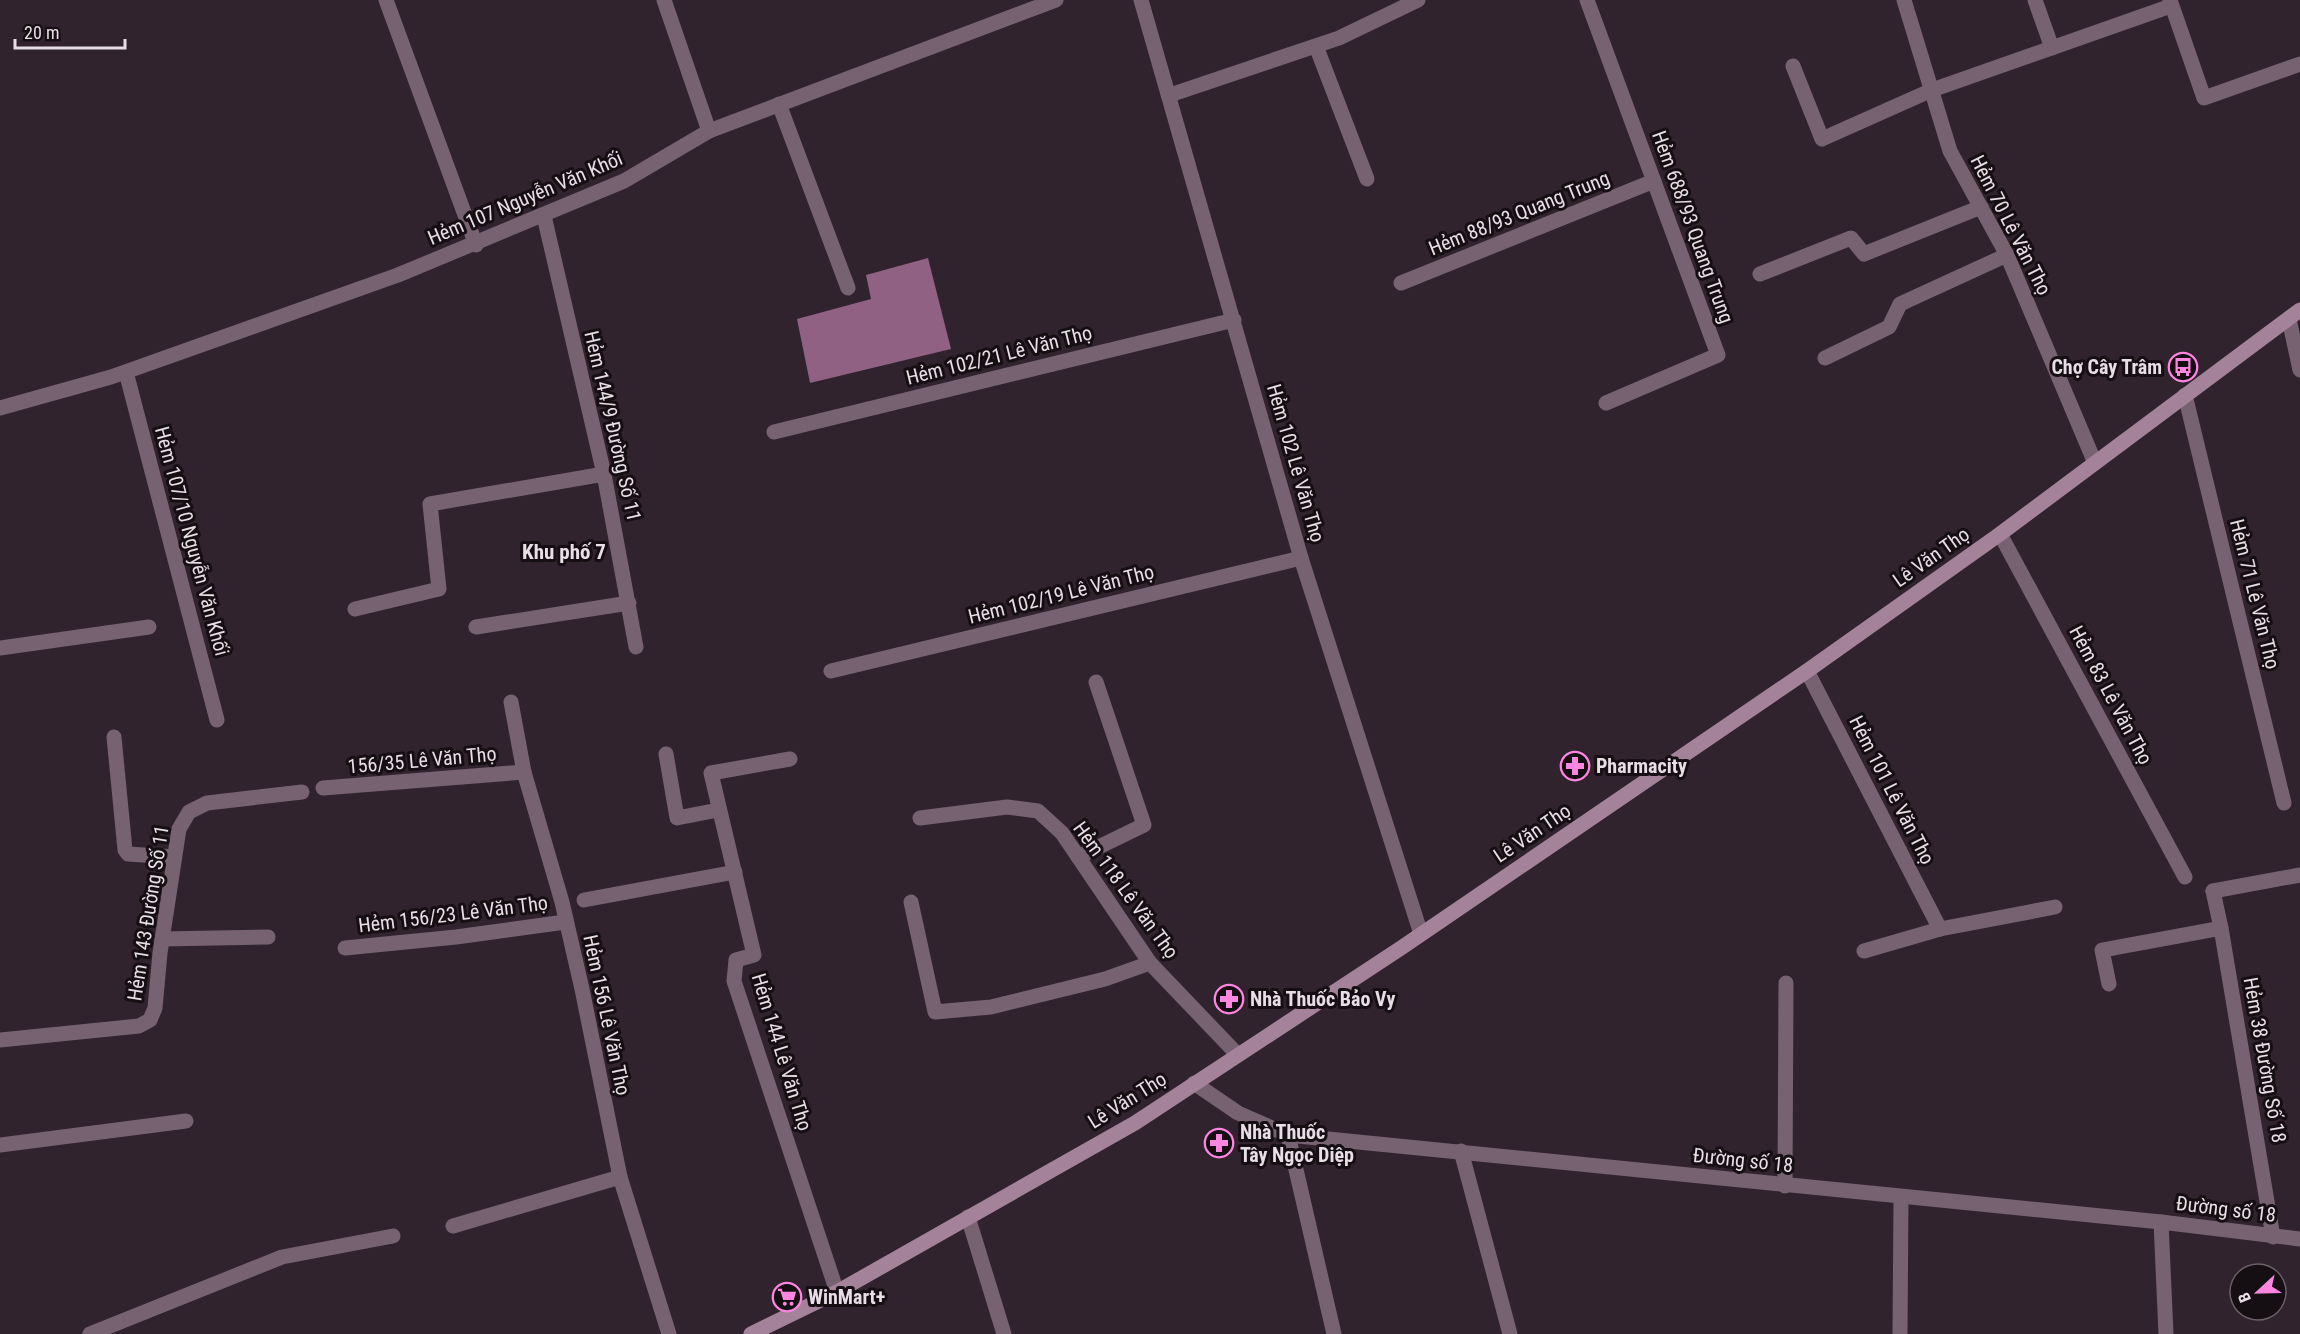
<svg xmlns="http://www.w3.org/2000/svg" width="2300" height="1334" font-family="'Roboto Condensed',sans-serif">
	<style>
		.water { fill: #906183 }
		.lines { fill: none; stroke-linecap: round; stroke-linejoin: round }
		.service { stroke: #776271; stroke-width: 15 }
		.minor { stroke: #776271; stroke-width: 15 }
		.secondary { stroke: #a4839a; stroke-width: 15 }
		.labels { text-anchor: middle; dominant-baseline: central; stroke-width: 6; stroke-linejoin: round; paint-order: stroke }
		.street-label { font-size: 20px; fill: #e8dee5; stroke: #150e13 }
		.poi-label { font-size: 20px; font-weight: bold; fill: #e8dee5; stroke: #150e13; text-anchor: start }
		.neighbourhood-label { font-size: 21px; font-weight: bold; fill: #e8dee5; stroke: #150e13 }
	</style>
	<rect width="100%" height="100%" fill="#30232d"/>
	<path class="water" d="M928,258L951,349L810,383L797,319L871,299L866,275Z"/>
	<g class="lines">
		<g class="service">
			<path d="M1904,0L1950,151L2007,255L2095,463"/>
			<path d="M544,216L604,474L636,647"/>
			<path d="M355,609L439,589L430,504L604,474"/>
			<path d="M476,627L629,603"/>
			<path d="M666,754L677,818L718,810"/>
			<path d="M790,759L711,773L754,955L736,960L734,981L837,1292"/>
			<path d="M1078,857L1144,825L1096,682"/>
			<path d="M2213,891L2221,928"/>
			<path d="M584,900L735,872"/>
			<path d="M911,902L935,1012L991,1007L1105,979L1150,963"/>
			<path d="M162,939L268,937"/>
			<path d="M1864,951L1940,929L2055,907"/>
			<path d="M0,1145L186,1121"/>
			<path d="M1785,1186L1786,983"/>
			<path d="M90,1334L282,1257L393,1236"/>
		</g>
		<g class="minor">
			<path d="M386,0L476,245"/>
			<path d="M664,0L709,131"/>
			<path d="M1141,0L1301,558L1421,934"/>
			<path d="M1587,0L1718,355L1606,403"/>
			<path d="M2035,0L2052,48"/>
			<path d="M2170,0L2204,98L2300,64"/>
			<path d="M1316,46L1367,179"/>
			<path d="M1793,66L1822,139L1932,90L2171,6"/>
			<path d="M1170,95L1339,38L1418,0"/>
			<path d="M779,104L848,288"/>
			<path d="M1760,274L1851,238L1864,254L1981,207"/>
			<path d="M1401,283L1654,181"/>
			<path d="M2289,319L2300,370"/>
			<path d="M1825,358L1889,327L1900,304L2007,255"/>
			<path d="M126,372L217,720"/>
			<path d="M2185,395L2284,803"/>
			<path d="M0,408L111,377L398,275L624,181L709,131L1056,0"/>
			<path d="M774,432L1234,320"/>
			<path d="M2000,534L2185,877"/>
			<path d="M0,648L149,627"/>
			<path d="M831,671L1301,558"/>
			<path d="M1807,671L1940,929"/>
			<path d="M511,702L524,772L562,902L582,989L620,1177L669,1334"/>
			<path d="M114,737L125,850L128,854L174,857"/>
			<path d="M323,788L524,772"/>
			<path d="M920,818L1007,807L1038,811L1062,833L1150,963L1237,1054"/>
			<path d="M2213,891L2300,875"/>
			<path d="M345,948L456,937L565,922"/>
			<path d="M2109,984L2102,950L2221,928L2273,1237"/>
			<path d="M0,1040L139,1026L150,1020L155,1008L160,953L179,829L189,812L207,803L302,792"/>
			<path d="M1194,1083L1238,1113L1288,1135L2161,1222L2300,1239"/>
			<path d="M1288,1135L1334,1334"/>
			<path d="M1461,1151L1510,1334"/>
			<path d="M968,1217L1004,1334"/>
			<path d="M2161,1222L2166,1334"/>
			<path d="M453,1226L620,1177"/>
			<path d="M1900,1334L1901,1198"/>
		</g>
		<path class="secondary" d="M751,1334L837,1292L1135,1123L1401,948L1807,671L2000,534L2300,310"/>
	</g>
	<defs>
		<g id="bus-ring" transform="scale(1.5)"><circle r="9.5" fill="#150e13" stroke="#fe86e1" stroke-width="1.5"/><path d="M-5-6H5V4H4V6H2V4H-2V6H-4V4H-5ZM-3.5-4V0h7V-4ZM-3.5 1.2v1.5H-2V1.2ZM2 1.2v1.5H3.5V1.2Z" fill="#fe86e1"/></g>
		<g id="pharmacy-ring" transform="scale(1.5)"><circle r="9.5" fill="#150e13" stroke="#fe86e1" stroke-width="1.5"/><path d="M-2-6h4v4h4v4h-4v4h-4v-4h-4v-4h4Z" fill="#fe86e1"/></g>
		<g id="supermarket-ring" transform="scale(1.5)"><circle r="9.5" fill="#150e13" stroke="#fe86e1" stroke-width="1.5"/><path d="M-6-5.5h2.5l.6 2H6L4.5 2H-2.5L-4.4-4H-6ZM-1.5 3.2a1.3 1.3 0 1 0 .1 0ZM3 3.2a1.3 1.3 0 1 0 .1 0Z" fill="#fe86e1"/></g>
	</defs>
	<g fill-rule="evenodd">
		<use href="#bus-ring" x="2183" y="367"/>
		<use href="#pharmacy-ring" x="1575" y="766"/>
		<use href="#pharmacy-ring" x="1229" y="999"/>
		<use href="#pharmacy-ring" x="1219" y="1143"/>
		<use href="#supermarket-ring" x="787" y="1297"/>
	</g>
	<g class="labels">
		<g class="street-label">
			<text transform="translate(525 198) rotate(-23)">Hẻm 107 Nguyễn Văn Khối</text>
			<text transform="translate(1519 213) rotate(-22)">Hẻm 88/93 Quang Trung</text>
			<text transform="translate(2011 225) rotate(63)">Hẻm 70 Lê Văn Thọ</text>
			<text transform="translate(1693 227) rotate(70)">Hẻm 688/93 Quang Trung</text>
			<text transform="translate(999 355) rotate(-14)">Hẻm 102/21 Lê Văn Thọ</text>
			<text transform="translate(613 426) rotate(77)">Hẻm 144/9 Đường Số 11</text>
			<text transform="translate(1296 463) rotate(74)">Hẻm 102 Lê Văn Thọ</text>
			<text transform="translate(192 541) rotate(75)">Hẻm 107/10 Nguyễn Văn Khối</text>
			<text transform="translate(1931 557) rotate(-35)">Lê Văn Thọ</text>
			<text transform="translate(1061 594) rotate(-14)">Hẻm 102/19 Lê Văn Thọ</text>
			<text transform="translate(2255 594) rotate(76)">Hẻm 71 Lê Văn Thọ</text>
			<text transform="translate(2111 695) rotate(62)">Hẻm 83 Lê Văn Thọ</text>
			<text transform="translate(422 760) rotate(-5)">156/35 Lê Văn Thọ</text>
			<text transform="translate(1892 790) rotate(63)">Hẻm 101 Lê Văn Thọ</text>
			<text transform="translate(1532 833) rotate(-34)">Lê Văn Thọ</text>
			<text transform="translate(1126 890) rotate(54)">Hẻm 118 Lê Văn Thọ</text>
			<text transform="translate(148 913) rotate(-81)">Hẻm 143 Đường Số 11</text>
			<text transform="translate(453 914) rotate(-7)">Hẻm 156/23 Lê Văn Thọ</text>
			<text transform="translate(607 1015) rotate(78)">Hẻm 156 Lê Văn Thọ</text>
			<text transform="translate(782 1052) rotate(73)">Hẻm 144 Lê Văn Thọ</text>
			<text transform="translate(2265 1060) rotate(80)">Hẻm 38 Đường Số 18</text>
			<text transform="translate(1127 1100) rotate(-32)">Lê Văn Thọ</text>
			<text transform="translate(1743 1160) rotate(6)">Đường số 18</text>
			<text transform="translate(2226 1209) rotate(7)">Đường số 18</text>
		</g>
		<g class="poi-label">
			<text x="2162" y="367" text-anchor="end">Chợ Cây Trâm</text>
			<text x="1596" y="766">Pharmacity</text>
			<text x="1250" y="999">Nhà Thuốc Bảo Vy</text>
			<text x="1240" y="1132">Nhà Thuốc<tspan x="1240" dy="23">Tây Ngọc Diệp</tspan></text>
			<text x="808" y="1297">WinMart+</text>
		</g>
		<g class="neighbourhood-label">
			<text x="564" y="552">Khu phố 7</text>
		</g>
	</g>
	<g transform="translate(2258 1292) rotate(248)"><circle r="28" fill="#150e13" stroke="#696167" stroke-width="1.5"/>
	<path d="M0-4.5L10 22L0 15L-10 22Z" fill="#fe86e1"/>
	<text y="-9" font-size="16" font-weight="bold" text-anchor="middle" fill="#e8dee5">B</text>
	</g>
	<path d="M15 39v9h110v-9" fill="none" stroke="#e8dee5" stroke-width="3"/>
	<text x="24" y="39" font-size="18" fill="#e8dee5" stroke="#150e13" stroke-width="4.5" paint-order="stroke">20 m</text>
</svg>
